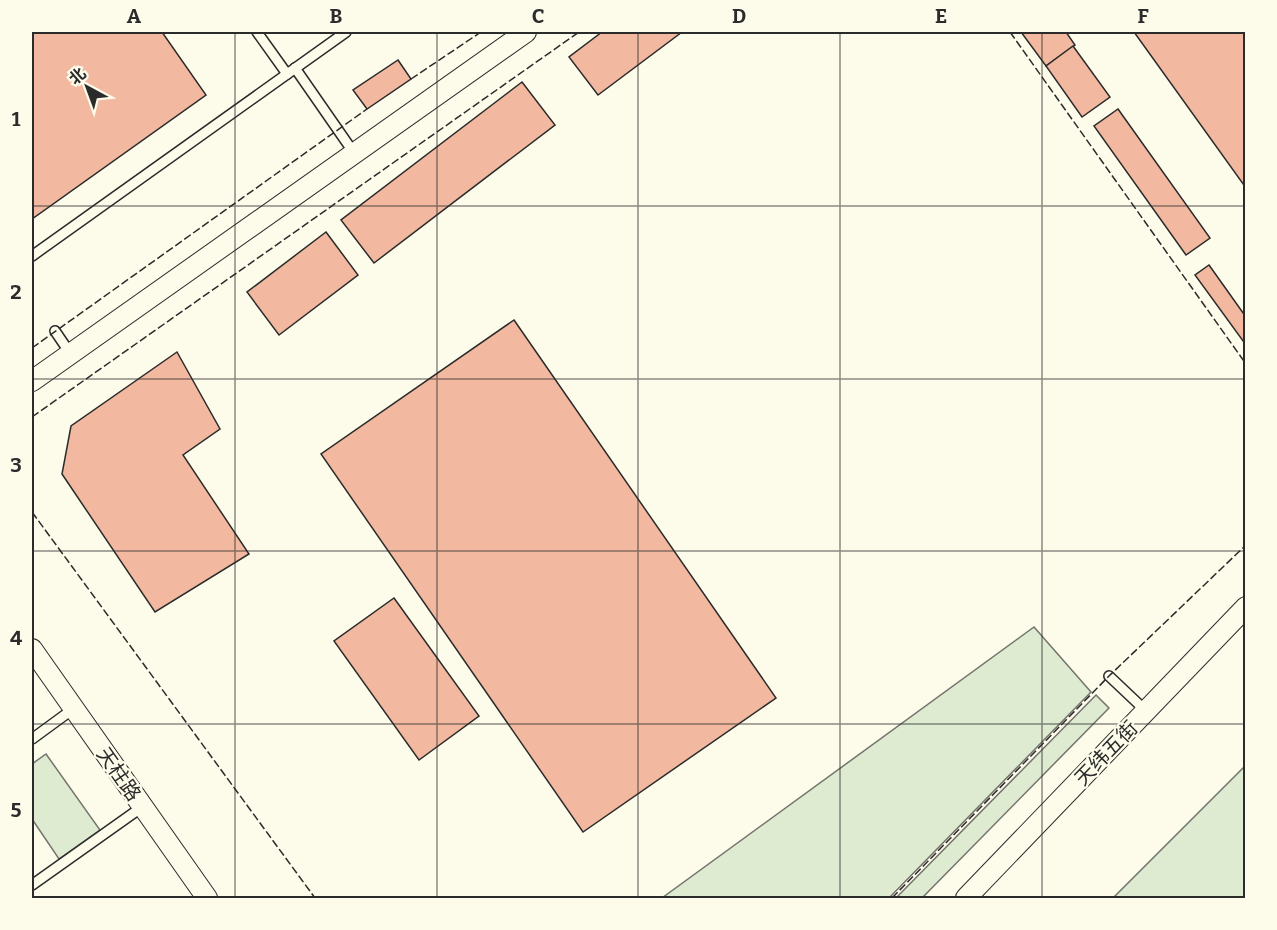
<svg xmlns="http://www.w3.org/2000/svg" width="1277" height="930" font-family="Bitter,'Noto Sans SC',serif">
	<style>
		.green { fill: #deebd1; stroke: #74746e; stroke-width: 1.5 }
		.building { fill: #f2b8a0; stroke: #2b2b2b; stroke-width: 1.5 }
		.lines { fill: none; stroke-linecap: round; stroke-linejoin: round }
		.service-casing { stroke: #2b2b2b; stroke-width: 12 }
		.minor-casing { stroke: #2b2b2b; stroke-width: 22 }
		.service { stroke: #fdfbea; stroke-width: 9 }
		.minor { stroke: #fdfbea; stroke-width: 20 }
		.fence { stroke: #2b2b2b; stroke-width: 1.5; stroke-dasharray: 8 3; stroke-linecap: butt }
		.grid { fill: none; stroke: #2b2b2b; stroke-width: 1.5; stroke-opacity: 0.55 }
		.labels { text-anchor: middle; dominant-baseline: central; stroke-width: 4.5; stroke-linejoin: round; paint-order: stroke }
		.street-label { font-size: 20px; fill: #2b2b2b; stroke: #fdfbea }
		.neatline { fill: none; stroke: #2b2b2b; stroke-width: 2 }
		.grid-label { font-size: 20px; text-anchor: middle; font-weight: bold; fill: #2b2b2b }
	</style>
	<rect width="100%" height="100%" fill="#fdfbea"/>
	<g class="green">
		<path d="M1034,627L1091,692L889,898H662Z"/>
		<path d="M1096,695L1109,708L922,898H896Z"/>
		<path d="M46,754L100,830L59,859L32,819V764Z"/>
		<path d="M1245,766V898H1113Z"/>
	</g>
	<g class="building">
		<path d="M32,32H162L206,95L32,219Z"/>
		<path d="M602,32H682L598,95L569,57Z"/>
		<path d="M1021,32H1066L1075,45L1046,66Z"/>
		<path d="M1134,32H1246V188Z"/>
		<path d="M1073,46L1110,97L1082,117L1046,66Z"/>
		<path d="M398,60L411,79L367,109L353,90Z"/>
		<path d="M522,82L555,125L374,263L341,220Z"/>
		<path d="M1118,109L1210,238L1186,255L1094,126Z"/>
		<path d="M326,232L358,275L279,335L247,292Z"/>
		<path d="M1209,265L1246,317V345L1195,275Z"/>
		<path d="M514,320L776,698L583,832L321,454Z"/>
		<path d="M177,352L220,429L183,455L249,554L155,612L62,474L71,426Z"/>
		<path d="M394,598L479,716L419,760L334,641Z"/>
	</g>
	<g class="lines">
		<g class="service-casing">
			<g id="service">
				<path d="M257,32L287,74"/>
				<path d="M295,68L354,153"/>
				<path d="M32,256L346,32"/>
				<path d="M55,331L70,353"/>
				<path d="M1109,676L1146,711"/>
				<path d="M32,739L73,709"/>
				<path d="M32,885L142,807"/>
			</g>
		</g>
		<g class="minor-casing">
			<g id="minor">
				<path d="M32,381L526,32"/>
				<path d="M32,649L207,898"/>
				<path d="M966,898L1246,607"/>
			</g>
		</g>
		<use href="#service" class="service"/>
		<use href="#minor" class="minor"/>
		<g class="fence">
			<path d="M1010,32L1246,364"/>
			<path d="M411,79L481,32"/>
			<path d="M32,348L367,109"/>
			<path d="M32,417L579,32"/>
			<path d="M32,512L315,898"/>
			<path d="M892,898L1109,676L1246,545"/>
		</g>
	</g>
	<path class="grid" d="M235,32V898M437,32V898M638,32V898M840,32V898M1042,32V898M32,206H1246M32,379H1246M32,551H1246M32,724H1246"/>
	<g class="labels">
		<g class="street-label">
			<text transform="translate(1106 753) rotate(-46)">天纬五街</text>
			<text transform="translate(119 774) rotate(55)">天柱路</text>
		</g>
	</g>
	<rect width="1277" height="930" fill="none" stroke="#fdfbea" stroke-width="66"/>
	<g transform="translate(87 87) rotate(319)" stroke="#fdfbea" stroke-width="4.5" paint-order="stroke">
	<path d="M0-4.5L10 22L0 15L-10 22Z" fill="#2b2b2b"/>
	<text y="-9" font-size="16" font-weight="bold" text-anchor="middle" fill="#2b2b2b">北</text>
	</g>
	<rect x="33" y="33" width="1211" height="864" class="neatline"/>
	<g class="grid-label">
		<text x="134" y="23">A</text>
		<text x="336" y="23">B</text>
		<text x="538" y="23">C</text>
		<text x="739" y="23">D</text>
		<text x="941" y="23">E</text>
		<text x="1143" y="23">F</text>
		<text x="16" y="126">1</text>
		<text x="16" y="299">2</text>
		<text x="16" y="472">3</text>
		<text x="16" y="645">4</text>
		<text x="16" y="817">5</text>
	</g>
</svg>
